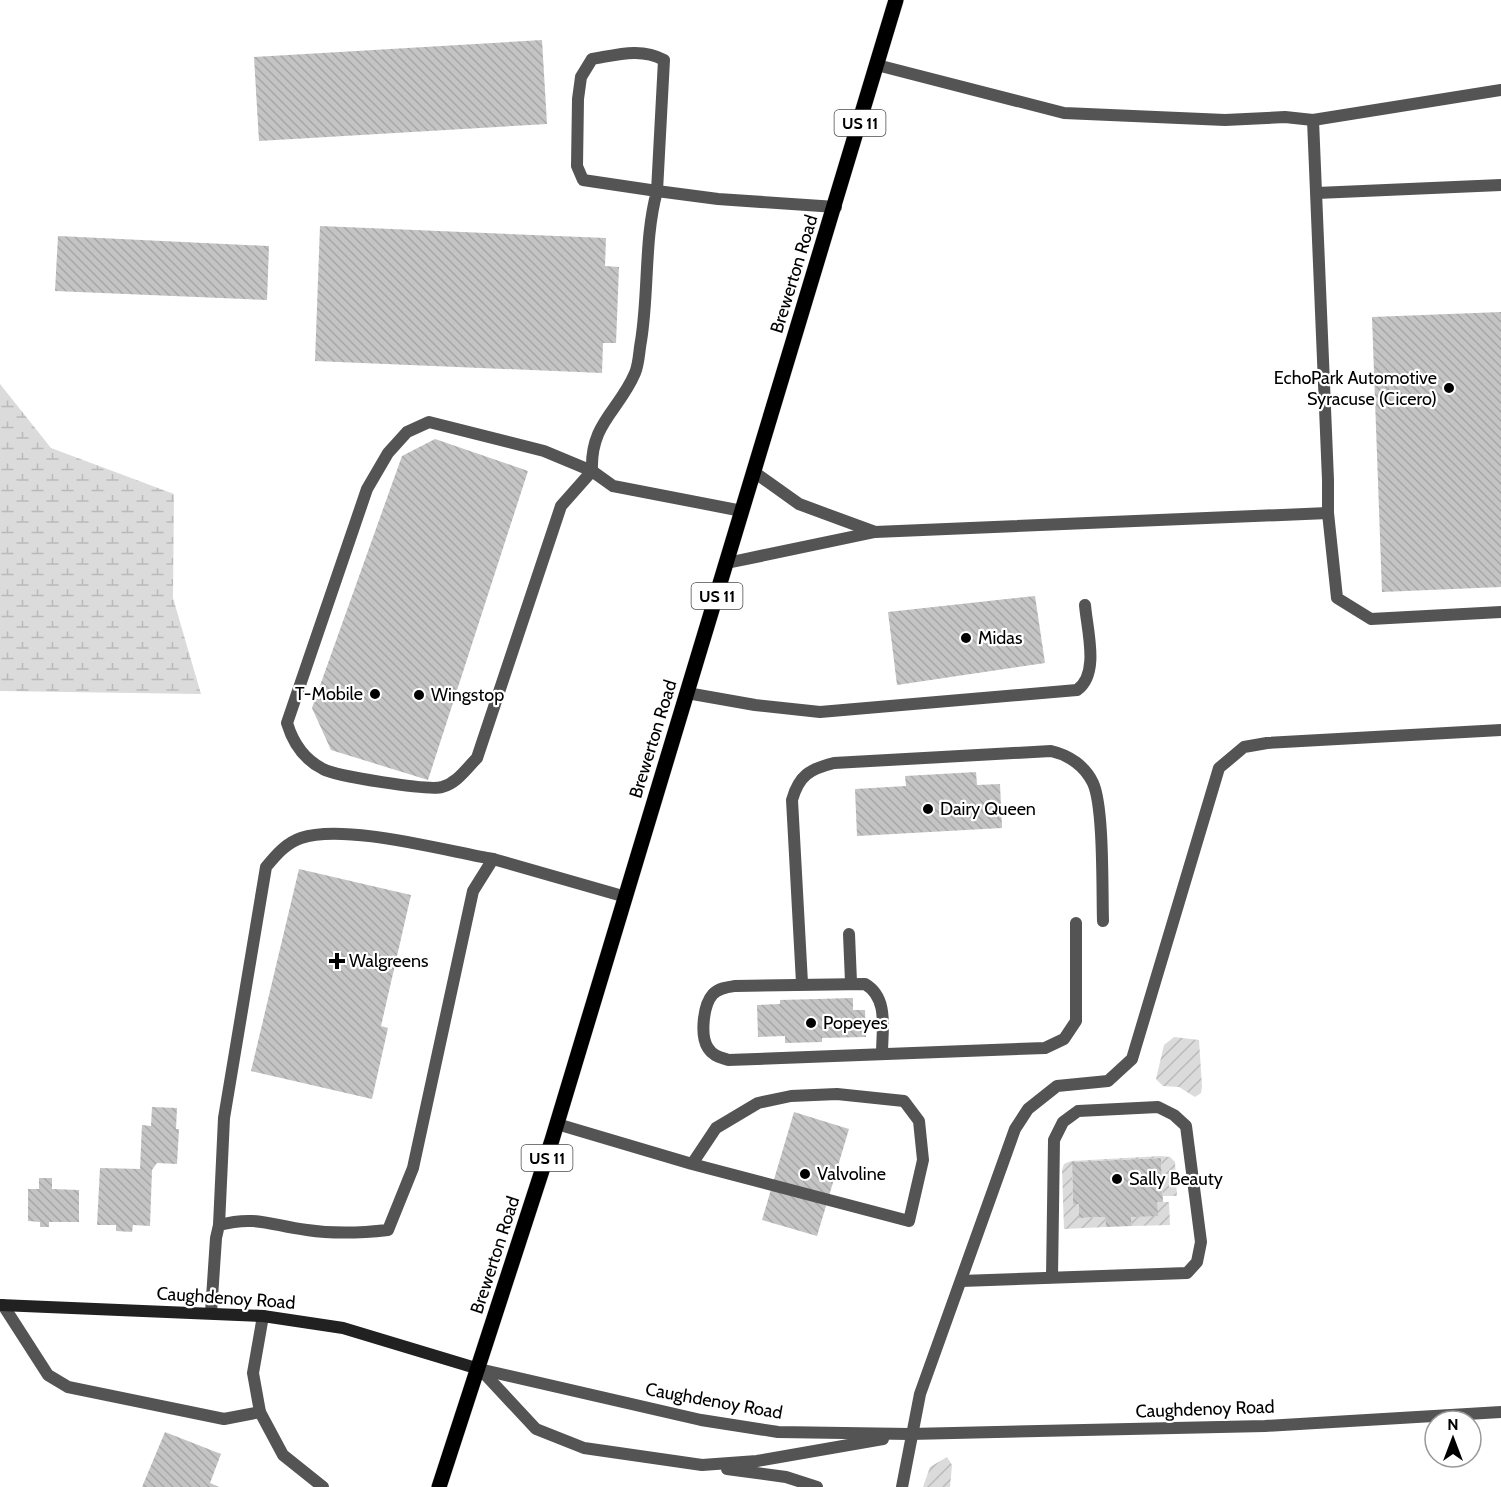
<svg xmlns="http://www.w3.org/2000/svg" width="1501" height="1487" font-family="Cabin,sans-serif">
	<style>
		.wetland { fill: url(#wetland-marsh) }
		.garden { fill: url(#garden-furrows) }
		.building { fill: url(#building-back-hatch) }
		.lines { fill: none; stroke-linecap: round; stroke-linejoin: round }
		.primary-casing { stroke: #dbdbdb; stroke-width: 16 }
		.lane { stroke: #545454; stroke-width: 12 }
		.street { stroke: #545454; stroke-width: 12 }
		.secondary { stroke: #212121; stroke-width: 12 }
		.primary { stroke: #000; stroke-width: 15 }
		.poi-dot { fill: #000; stroke: #fff; stroke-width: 2 }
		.labels { text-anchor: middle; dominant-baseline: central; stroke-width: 4.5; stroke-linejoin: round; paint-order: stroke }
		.shield { fill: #fff; stroke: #4c4c4c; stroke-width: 1.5 }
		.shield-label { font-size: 16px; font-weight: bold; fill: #000 }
		.street-label { font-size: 18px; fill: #000; stroke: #fff }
		.poi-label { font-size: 18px; fill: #000; stroke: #fff; text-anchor: start }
	</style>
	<defs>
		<pattern id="wetland-marsh" width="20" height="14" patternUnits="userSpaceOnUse" patternTransform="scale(1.5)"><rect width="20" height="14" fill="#dbdbdb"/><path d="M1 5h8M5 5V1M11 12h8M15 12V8" fill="none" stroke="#bababa"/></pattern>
		<pattern id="garden-furrows" width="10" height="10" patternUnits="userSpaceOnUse" patternTransform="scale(1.5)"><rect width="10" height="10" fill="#dbdbdb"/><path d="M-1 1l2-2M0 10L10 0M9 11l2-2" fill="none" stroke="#bababa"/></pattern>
		<pattern id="building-back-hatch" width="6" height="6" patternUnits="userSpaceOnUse" patternTransform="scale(1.5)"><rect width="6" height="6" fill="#c4c4c4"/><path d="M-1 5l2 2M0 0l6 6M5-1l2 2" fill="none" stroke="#a7a7a7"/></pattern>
	</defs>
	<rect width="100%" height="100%" fill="#fff"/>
	<path class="wetland" d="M0,384L51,448L174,494L173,598L201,694L0,691Z"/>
	<g class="garden">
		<path d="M1174,1037L1199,1040L1202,1087L1201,1093L1195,1097L1179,1087L1163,1086L1156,1079L1164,1045Z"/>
		<path d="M1161,1156L1170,1157L1175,1162L1177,1196H1163L1161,1158L1072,1162L1073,1204H1079V1218L1105,1217L1106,1227L1064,1229L1062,1170L1064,1164L1071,1161Z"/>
		<path d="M1157,1202H1169L1170,1225L1132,1226L1131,1217Z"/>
		<path d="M947,1457L952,1465L950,1487H923L930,1467Z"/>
	</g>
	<g class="building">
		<path d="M542,40L547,124L259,141L254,57Z"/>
		<path d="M320,226L606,238L605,266L619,267L616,343H603L602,373L315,361Z"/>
		<path d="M58,236L269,246L267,300L55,291Z"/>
		<path d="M1501,312V587L1382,592L1372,317Z"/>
		<path d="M435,439L528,471L428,780L331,750L312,708L402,456Z"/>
		<path d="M1035,596L1045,663L897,685L888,612Z"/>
		<path d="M976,772L977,785L1000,784L1002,828L857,836L855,789L906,786L905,776Z"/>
		<path d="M299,869L411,895L381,1026L388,1028L372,1099L251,1071Z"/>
		<path d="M853,998V1010H865L866,1037L822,1038V1042L785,1043V1036L758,1037L757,1005L780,1004V1000Z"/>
		<path d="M152,1107L177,1108L176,1129H179L177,1164L157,1163L152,1170L150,1226L133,1225L132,1232L116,1231V1225H97L100,1168L140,1169L142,1125L151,1126Z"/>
		<path d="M794,1112L849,1129L817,1236L762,1220Z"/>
		<path d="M1161,1158L1163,1202H1157L1158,1216L1131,1217L1132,1226L1106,1227L1105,1217L1079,1218V1204H1073L1072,1162Z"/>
		<path d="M39,1178H52V1189L79,1190V1222H49V1227H40V1222L28,1221V1189H39Z"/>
		<path d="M165,1432L221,1454L210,1483L219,1487H142Z"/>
	</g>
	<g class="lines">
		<g class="primary-casing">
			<path id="primary" d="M439,1487L552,1140L896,0"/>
		</g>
		<g class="lane">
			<path d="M1313,120L1501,90"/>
			<path d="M1317,193L1501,185"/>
			<path d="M429,422L544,451L592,471L561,506L477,758C466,769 457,783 442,787C429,791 335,776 323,769C303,759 293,743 287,723L367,489L388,453L407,432Z"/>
			<path d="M742,511L613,486L592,471C590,423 619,411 635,373C639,364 639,351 641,341C649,291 644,239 657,191L583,180L577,166L578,99L581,77L592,59C616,55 641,47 664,60L657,191L718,199L836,207"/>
			<path d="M1328,513L1337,598L1371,619L1501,612"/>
			<path d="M875,532L1328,513V480L1313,120L1285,117L1225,120L1064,113L877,65"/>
			<path d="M727,563L875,532L799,504L754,472"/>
			<path d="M687,693L755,705L820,712L1077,690C1100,674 1087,630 1085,605"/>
			<path d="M849,934L851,982"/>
			<path d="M802,983L792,800C799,775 810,769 834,763L1051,751C1069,755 1085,766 1093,783C1104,807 1102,891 1103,921"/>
			<path d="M882,1054C882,1029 889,998 865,984L735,986C728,987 719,988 713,994C703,1005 700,1036 708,1048C713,1056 720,1057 728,1060L1045,1048L1064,1039L1076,1021V923"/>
			<path d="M557,1124L692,1164L909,1221L923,1160L919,1121L904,1101L837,1094L791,1096L758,1103L716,1128L692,1164"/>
			<path d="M219,1225L224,1118L266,867C276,855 286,843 301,838C344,823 446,851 493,859"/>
			<path d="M961,1281L1187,1273L1197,1262L1201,1242L1186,1126L1174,1115L1158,1107L1078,1111L1063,1122L1054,1140L1052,1278"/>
			<path d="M3,1305L48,1375L68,1387L224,1419L260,1412"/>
			<path d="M211,1313L216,1238L219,1225C257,1215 272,1226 307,1230C334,1234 361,1233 388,1230L413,1168L473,891L493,859L626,897"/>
			<path d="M263,1316L253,1373L260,1412L283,1455L323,1487"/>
			<path d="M902,1487L920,1394L1015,1129L1028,1109L1057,1086L1108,1081L1132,1059L1219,768L1244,747L1267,743L1501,730"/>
		</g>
		<g class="street">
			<path d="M479,1369L701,1420L778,1432L910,1434L1265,1426L1501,1412"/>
			<path d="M480,1369L536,1429L584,1448L702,1465L757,1461L883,1439"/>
			<path d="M727,1469L786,1477L817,1487"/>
		</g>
		<path class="secondary" d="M0,1305L263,1316L343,1328L479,1369"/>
		<use href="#primary" class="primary"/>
	</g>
	<g class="poi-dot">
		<circle cx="1449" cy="388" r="6"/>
		<circle cx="966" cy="638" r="6"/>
		<circle cx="375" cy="694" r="6"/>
		<circle cx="419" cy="695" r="6"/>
		<circle cx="928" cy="809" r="6"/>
		<path d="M334 952h6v6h6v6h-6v6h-6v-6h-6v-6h6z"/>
		<circle cx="811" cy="1023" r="6"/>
		<circle cx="805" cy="1174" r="6"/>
		<circle cx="1117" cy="1179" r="6"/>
	</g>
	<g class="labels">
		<g class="shield">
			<rect x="834.5" y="110" width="51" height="26" rx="4.5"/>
			<rect x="691.5" y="583" width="51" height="26" rx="4.5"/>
			<rect x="521.5" y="1145" width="51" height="26" rx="4.5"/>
		</g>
		<g class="shield-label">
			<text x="860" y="123">US 11</text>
			<text x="717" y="596">US 11</text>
			<text x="547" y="1158">US 11</text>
		</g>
		<g class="street-label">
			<text transform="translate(794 274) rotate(-73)">Brewerton Road</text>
			<text transform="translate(653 739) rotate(-73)">Brewerton Road</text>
			<text transform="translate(495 1255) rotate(-72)">Brewerton Road</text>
			<text transform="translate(226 1298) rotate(4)">Caughdenoy Road</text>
			<text transform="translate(714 1401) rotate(10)">Caughdenoy Road</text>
			<text transform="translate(1205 1409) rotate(-2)">Caughdenoy Road</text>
		</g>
		<g class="poi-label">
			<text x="1437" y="378" text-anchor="end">EchoPark Automotive<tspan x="1437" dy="21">Syracuse (Cicero)</tspan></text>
			<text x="978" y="638">Midas</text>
			<text x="363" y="694" text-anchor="end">T-Mobile</text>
			<text x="431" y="695">Wingstop</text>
			<text x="940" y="809">Dairy Queen</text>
			<text x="349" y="961">Walgreens</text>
			<text x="823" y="1023">Popeyes</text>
			<text x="817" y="1174">Valvoline</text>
			<text x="1129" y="1179">Sally Beauty</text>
		</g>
	</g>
	<g transform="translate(1453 1439)"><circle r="28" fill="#ffffff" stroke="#999999" stroke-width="1.5"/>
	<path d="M0-4.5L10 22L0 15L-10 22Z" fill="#000000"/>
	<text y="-9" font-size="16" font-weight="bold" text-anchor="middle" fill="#000000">N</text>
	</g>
</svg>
